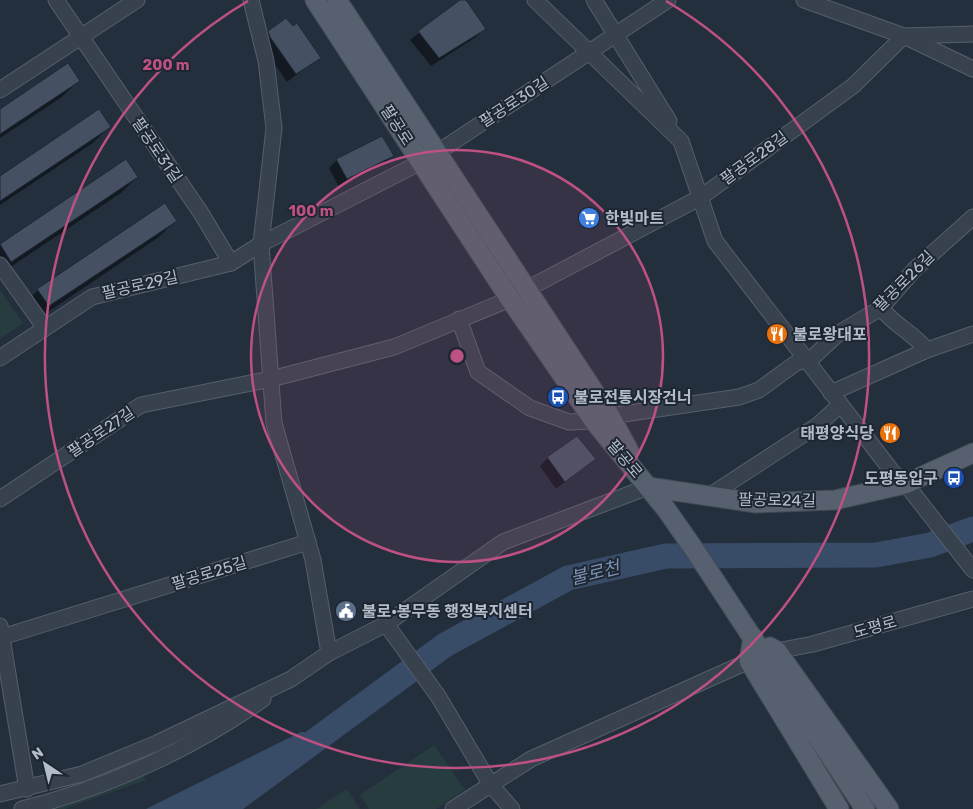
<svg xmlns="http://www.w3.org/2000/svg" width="973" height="809" font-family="Rubik,'Noto Sans KR',sans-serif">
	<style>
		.green { fill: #263c3f }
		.water { fill: #394c67 }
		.shadow { fill: #0007 }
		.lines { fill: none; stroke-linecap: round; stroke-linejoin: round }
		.river { stroke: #394c67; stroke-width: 25 }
		.building { fill: #455162; stroke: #1f2835 }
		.minor-casing { stroke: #565f6c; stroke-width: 17 }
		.major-casing { stroke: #414a57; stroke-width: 21 }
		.minor { stroke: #38414e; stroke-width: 15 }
		.major { stroke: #56606e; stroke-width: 19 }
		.ring { fill: none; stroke: #bd5182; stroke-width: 2.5 }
		.labels { text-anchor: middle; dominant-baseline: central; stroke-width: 4; stroke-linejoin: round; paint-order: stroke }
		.street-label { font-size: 16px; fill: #b4bcc9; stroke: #1d2633 }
		.poi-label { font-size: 16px; font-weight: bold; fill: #b4bcc9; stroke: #1d2633; text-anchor: start }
		.water-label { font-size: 18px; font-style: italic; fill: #7c92b1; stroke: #1d2633 }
		.centre { fill: #bd5182; stroke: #1d2633; stroke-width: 2.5 }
		.ring-label { font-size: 15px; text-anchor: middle; font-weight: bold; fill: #bd5182; stroke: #1d2633; stroke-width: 4; stroke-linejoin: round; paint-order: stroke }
	</style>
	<rect width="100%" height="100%" fill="#242f3e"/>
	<g class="green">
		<path d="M0,290L23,323L0,339Z"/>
		<path d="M434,745L465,790L436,809H369L360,795Z"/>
		<path d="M139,770L146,780L65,809H18Z"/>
		<path d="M347,789L360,809H316Z"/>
	</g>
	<path class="water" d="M301,732L327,733L222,809H146Z"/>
	<g class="shadow">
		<path d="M462,0H465L484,29L476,37L431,66L410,40Z"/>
		<path d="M269,32L319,57L287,82L262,46L261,41Z"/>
		<path d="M78,81L62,97L0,138V110Z"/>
		<path d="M109,127L93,143L0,205V177Z"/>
		<path d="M392,156L384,164L339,187L329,168L337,160Z"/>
		<path d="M126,161L137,177L121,193L0,274V246Z"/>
		<path d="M175,221L159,237L33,322L22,306L38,290Z"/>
		<path d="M548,458L595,459L556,489L540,466Z"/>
	</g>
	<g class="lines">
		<path class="river" d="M222,809L445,645L568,578L666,556L876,555L930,545L973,529"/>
	</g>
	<g class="building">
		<path d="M460,0H466L486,29L439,58L418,31Z"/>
		<path d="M286,18L293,26L297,23L321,58L296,74L270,37L268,31Z"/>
		<path d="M68,63L80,81L0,134V109Z"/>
		<path d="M99,109L111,127L0,201V176Z"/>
		<path d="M382,136L394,156L347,179L336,159Z"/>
		<path d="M126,159L138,177L11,262L0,244Z"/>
		<path d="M165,203L177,221L49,306L37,289Z"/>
		<path d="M577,436L596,459L565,482L547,457Z"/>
	</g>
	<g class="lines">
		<g class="minor-casing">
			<g id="minor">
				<path d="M56,0L201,213L231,263"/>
				<path d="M251,0L266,61L274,128L261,244L274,423L313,560L329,653"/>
				<path d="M535,0L681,141L715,241L891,470L912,492L973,570"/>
				<path d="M594,0L669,121"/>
				<path d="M804,0L904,36L973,69"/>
				<path d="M0,90L137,0"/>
				<path d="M438,152L668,0"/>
				<path d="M0,265L45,328"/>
				<path d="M527,289L701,197L853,86L904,36L973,34"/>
				<path d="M881,308C894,325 913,333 927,350"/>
				<path d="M459,319L478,372L530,408L569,422L594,421"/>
				<path d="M0,358L92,297L231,263L261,244L421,162"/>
				<path d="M831,393L927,350L973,334"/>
				<path d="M610,416L739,397L759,390L796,363L813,357L839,333L881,308L915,269L973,217"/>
				<path d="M709,496L818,425L840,405"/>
				<path d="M0,499L141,405L271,379L394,347L510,299"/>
				<path d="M386,624L438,696L491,785L512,809"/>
				<path d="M0,626L27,789"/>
				<path d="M2,637L308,542"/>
				<path d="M777,651L813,644L973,599"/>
				<path d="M0,794L82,774L157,743L291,679L329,653L386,624L503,542L648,487"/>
				<path d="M22,809C107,788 192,749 263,699"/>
				<path d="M453,809L531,759L749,661"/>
			</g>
		</g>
		<g class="major-casing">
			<g id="major">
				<path d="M315,0L510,299L594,421L666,509L696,552L865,809"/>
				<path d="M337,0L610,416L629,451"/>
				<path d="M648,487L756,503L835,500L905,484L973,453"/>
				<path d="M753,637L749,661L839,809"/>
				<path d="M770,647L777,651L889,809"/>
			</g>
		</g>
		<use href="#minor" class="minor"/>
		<use href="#major" class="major"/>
	</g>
	<circle cx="457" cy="356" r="206" fill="#bd5182" fill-opacity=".12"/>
	<g class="ring">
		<circle cx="457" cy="356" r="206"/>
		<path d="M666 1A412 412 0 1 1 248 1"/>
	</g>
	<defs>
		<g id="supermarket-disc" transform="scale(1.125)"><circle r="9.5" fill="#3f7fe0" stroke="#1d2633"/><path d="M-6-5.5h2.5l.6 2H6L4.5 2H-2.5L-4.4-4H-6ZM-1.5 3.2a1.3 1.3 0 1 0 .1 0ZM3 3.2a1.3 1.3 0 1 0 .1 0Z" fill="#fff"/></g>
		<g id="restaurant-disc" transform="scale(1.125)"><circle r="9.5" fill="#e8710a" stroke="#1d2633"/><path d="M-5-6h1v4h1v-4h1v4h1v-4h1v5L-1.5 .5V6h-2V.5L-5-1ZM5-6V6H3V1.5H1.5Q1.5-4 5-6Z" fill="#fff"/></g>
		<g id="bus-disc" transform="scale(1.125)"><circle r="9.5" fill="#1a4fb4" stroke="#1d2633"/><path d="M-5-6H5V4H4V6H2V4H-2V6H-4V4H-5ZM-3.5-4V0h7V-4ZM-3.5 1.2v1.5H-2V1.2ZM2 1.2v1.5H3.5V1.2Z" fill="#fff"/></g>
		<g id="civic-disc" transform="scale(1.125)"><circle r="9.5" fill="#5c6f8a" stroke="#1d2633"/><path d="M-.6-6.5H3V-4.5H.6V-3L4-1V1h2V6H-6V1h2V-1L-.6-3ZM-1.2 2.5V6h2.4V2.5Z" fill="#fff"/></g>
	</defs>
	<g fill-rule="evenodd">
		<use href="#supermarket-disc" x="589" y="218"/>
		<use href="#restaurant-disc" x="777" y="334"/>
		<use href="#bus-disc" x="558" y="397"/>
		<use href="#restaurant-disc" x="890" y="433"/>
		<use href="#bus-disc" x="954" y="478"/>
		<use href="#civic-disc" x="346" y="611"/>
	</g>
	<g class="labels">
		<g class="street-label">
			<text transform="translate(514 102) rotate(-33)">팔공로30길</text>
			<text transform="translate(397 125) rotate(57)">팔공로</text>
			<text transform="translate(157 150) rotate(56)">팔공로31길</text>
			<text transform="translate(754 158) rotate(-36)">팔공로28길</text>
			<text transform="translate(904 281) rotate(-45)">팔공로26길</text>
			<text transform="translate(140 285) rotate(-13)">팔공로29길</text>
			<text transform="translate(101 432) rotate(-34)">팔공로27길</text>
			<text transform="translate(625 459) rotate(50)">팔공로</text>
			<text transform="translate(777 500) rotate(1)">팔공로24길</text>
			<text transform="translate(209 573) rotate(-17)">팔공로25길</text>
			<text transform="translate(875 627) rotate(-16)">도평로</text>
		</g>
		<g class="poi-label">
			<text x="605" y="218">한빛마트</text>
			<text x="793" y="334">불로왕대포</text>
			<text x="574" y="397">불로전통시장건너</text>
			<text x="874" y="433" text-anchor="end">태평양식당</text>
			<text x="938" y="478" text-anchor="end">도평동입구</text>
			<text x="362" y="611">불로·봉무동 행정복지센터</text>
		</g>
		<g class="water-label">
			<text transform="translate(595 573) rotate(-14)">불로천</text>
		</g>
	</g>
	<circle cx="457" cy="356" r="8" class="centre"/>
	<g class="ring-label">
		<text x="166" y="70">200 m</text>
		<text x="311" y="216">100 m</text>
	</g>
	<g transform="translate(45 764) rotate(325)" stroke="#1d2633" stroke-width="4" paint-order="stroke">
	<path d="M0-4L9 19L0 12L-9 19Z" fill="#b4bcc9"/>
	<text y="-8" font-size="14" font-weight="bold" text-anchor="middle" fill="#b4bcc9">N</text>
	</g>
</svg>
